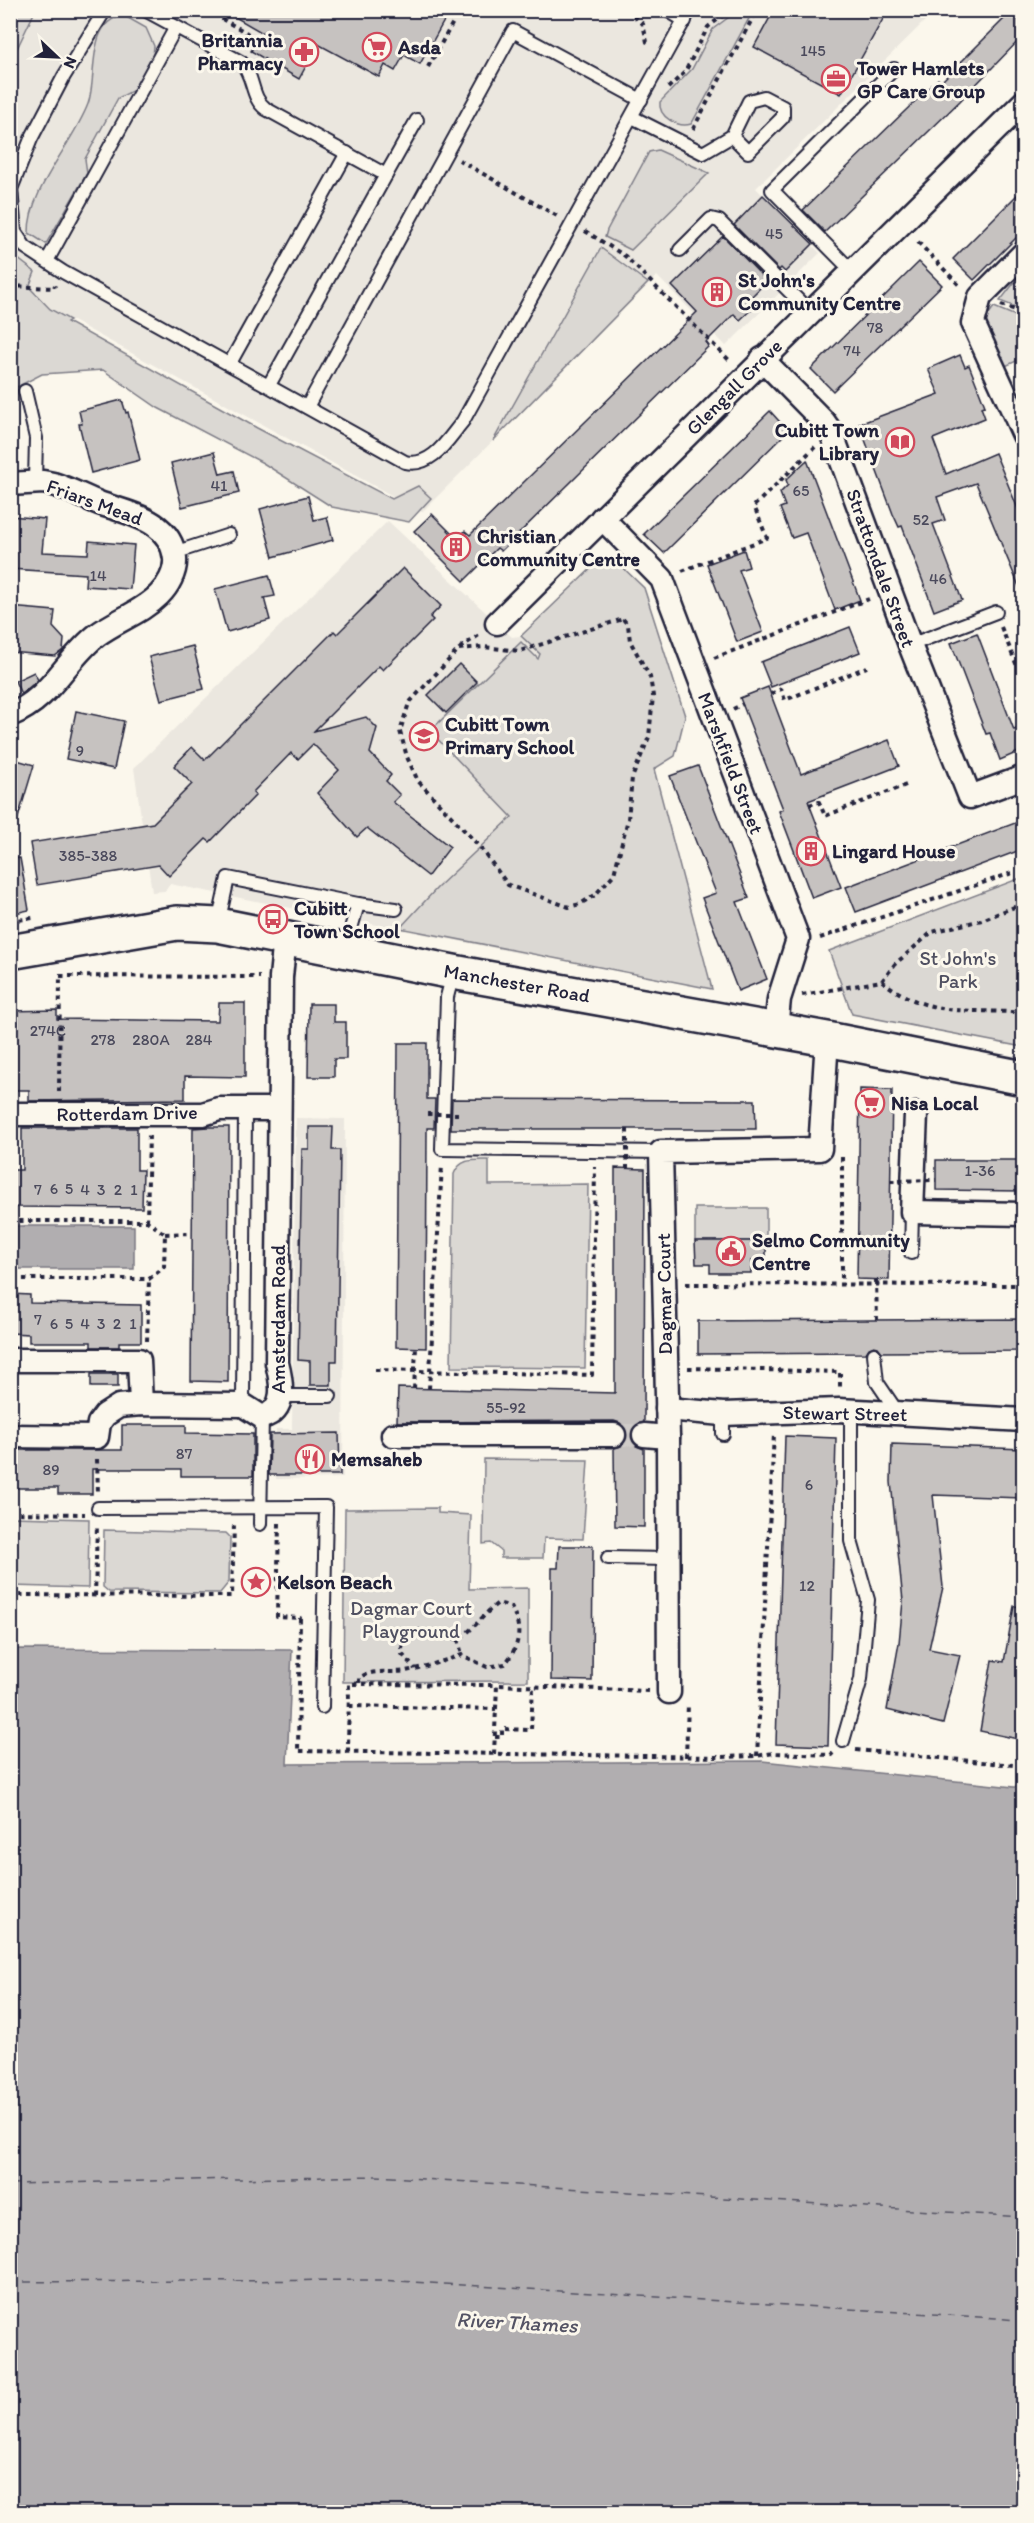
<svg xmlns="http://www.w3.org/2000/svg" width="1034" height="2523" font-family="Itim,sans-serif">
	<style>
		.built { fill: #ebe7df }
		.green { fill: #dbd8d3; stroke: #7e7d87; stroke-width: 1.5 }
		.water { fill: #b1aeb0; stroke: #787681; stroke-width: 1.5 }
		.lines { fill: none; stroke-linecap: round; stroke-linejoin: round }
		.ferry { stroke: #545364; stroke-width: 1.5; stroke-dasharray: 8 6; stroke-linecap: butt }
		.building { fill: #c6c2c0; stroke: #22223b; stroke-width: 1.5 }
		.minor-tunnel { stroke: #d0ccc9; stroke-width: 22; stroke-dasharray: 22 11; stroke-linecap: butt }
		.service-casing { stroke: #22223b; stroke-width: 16 }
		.minor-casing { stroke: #22223b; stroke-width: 27 }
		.primary-casing { stroke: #22223b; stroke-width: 38 }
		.path { stroke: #22223b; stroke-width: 4; stroke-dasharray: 4.5 4.5; stroke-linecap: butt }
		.service { stroke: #fbf7ec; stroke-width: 12 }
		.minor { stroke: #fbf7ec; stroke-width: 22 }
		.primary { stroke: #fbf7ec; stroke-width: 33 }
		.path-bridge { stroke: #22223b; stroke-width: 4; stroke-dasharray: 4.5 4.5; stroke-linecap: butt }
		.labels { text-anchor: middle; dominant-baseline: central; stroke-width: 6; stroke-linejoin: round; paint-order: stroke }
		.number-label { font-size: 16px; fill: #4b4a5c }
		.poi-label { font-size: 20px; font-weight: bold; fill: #22223b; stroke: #fbf7ec; text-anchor: start }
		.street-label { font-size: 20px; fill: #22223b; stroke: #fbf7ec }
		.park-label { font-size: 20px; fill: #505061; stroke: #fbf7ec }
		.water-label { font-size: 21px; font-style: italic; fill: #545364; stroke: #fbf7ec }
	</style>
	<rect width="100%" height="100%" fill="#fbf7ec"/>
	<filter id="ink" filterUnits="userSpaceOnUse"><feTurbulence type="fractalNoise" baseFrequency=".0167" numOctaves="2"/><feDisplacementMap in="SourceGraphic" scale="12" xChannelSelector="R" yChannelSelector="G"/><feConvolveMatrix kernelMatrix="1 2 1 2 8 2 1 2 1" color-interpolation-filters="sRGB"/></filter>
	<g filter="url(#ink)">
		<g class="built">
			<path d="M10,11H935L756,188L820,253L726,346L657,276L422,512L11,287Z"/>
			<path d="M388,521L512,637L521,636L600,560L614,559L644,588L685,716L675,756L654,769L524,954L170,884L165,891L152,892L134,768Z"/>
			<path d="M296,1118L345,1119L343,1478L276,1479V1429H292Z"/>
		</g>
		<g class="green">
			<path d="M11,10L35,11L11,61L10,11Z"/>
			<path d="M737,11H753L693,121L691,124C678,128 658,117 660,102L692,69L713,29Z"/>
			<path d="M123,15L146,28L154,46L153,56L134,90L118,98L85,159L87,173L46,244L29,233C28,190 73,144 88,104C98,78 85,23 123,15Z"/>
			<path d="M658,150L709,173L631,250L605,237L607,230L649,152Z"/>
			<path d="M10,247L17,258L35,272L29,287L50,309L70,320L67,322L257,428L392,499L418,486L431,498L409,522L332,507L263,463L158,408L103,370L42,374L11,390Z"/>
			<path d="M601,248L648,283L493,441Z"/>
			<path d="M1023,280V310L1000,301L1014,283Z"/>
			<path d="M994,307L1023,319V358L1001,368L983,322Z"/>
			<path d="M614,559L644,588L685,716L675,756L654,769L712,989L400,928L437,888L512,817L430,731L521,642L538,659L540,654L521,636L600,560Z"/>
			<path d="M1023,877V1047L852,1014L829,951Z"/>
			<path d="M489,1160V1185L588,1184L585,1368L451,1367L454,1174C460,1158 474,1160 489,1160Z"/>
			<rect x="695" y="1208" width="71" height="33"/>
			<path d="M484,1459L588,1460L583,1539L544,1538L543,1558H501V1551L491,1543L483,1544Z"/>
			<path d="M438,1508V1513L471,1515L469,1589L528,1588V1681L343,1682L345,1509Z"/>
			<path d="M11,1517L89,1519L88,1588L11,1586Z"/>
			<path d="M104,1530L226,1533L230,1537L229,1582L220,1593L109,1592L103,1587Z"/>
		</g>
		<g class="water">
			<rect x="11" y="1226" width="123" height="43"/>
			<path d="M11,1649L292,1650L287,1764L762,1761L1023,1788V2512H11Z"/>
		</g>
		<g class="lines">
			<g class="ferry">
				<path d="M10,2184L376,2176L1024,2217"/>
				<path d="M10,2282L381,2280L996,2318L1024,2321"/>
			</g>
		</g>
		<g class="building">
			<path d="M223,10H450L420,64L404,55L395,71L385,65L379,77L318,44L299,79L251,51L263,33Z"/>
			<path d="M774,10H888L841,94L754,47Z"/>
			<path d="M1013,10H1023V36L960,101L825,232L803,210L938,79L941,82Z"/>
			<path d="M1023,189V231L974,280L953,259Z"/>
			<path d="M763,195L813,244L785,272L781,268L779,270L734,225Z"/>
			<path d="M723,236L767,281L750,298L756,305L740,320L734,314L706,342L709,346L501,551L497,548L464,581L414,531L432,514L457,539L465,531L470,535L697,312L672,286Z"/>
			<path d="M919,262L942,285L833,391L811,369Z"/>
			<path d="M960,355L965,367L969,365L985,406L981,407L985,418L933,439L946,474L995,453L1023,521V596L976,483L937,497L945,520L933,524L962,600L934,611L902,526L899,527L893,514L859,424L939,394L928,369Z"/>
			<path d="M122,400L126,413L128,412L140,460L91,473L79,424H82L79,411Z"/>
			<path d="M770,411L788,431L664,553L644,534Z"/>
			<path d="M214,452L220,474L234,471L239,493L182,507L171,463Z"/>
			<path d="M807,460L860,600L835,610L806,533L792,538L780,508L785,506L780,493L788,485L786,480Z"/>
			<path d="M308,496L314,520L327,517L333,540L273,557L260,509Z"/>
			<path d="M10,516L45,519L42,552L88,554L89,541L134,545L130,589L85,586L86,574L10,569Z"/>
			<path d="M744,550L749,567L739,570L763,632L737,642L707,564Z"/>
			<path d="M403,568L441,606L430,617L433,620L383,670L379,666L314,731L366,717L377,728L370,753L391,775L386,781L400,795L393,802L450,847L428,876L367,828L357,837L317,793L339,770L313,744L298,759L291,753L253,792L256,795L210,842L206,839L169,876L159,865L37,885L30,843L153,823L192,784L174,766L192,747L205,760L334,631L337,634Z"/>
			<path d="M269,575L275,596L264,598L270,620L227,632L215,589Z"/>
			<path d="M10,607L55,611L53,627L64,639L63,650L55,656L10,652Z"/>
			<path d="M850,627L860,652L771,687L761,662Z"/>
			<path d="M977,633L1014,730L1023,726V750L1000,760L990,733L986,734L951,643Z"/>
			<path d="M193,646L204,689L161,700L149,657Z"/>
			<path d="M459,664L477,682L446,713L428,695Z"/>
			<path d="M34,672L38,680L21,694L15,681Z"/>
			<path d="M768,687L801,774L889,740L899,766L808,801L841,887L812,898L779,811L783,809L740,698Z"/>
			<path d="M76,711L124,721L114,769L66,759Z"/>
			<path d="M10,758L34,765L15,828L10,827Z"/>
			<path d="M698,766L749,898L737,902L767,979L738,991L702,898L716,893L670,776Z"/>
			<path d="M1023,820V849L856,912L846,887Z"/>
			<path d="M20,858L29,910L10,914V859Z"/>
			<path d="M219,1003H245V1077L185,1076V1099L29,1101V1090H10V1011L57,1010V1019L218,1021Z"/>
			<path d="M309,1004H334V1022H346V1059H334V1077H308Z"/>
			<path d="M398,1043H427V1099H435L434,1128H427L426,1348L396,1347Z"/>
			<path d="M860,1089L892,1090L889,1280L857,1279Z"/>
			<path d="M452,1099L755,1100L756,1129H451Z"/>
			<path d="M208,1127H229L228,1382L191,1381L193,1128Z"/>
			<path d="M309,1127H333L332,1150H340L337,1361H331V1385H310V1361L298,1360L302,1149H309Z"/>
			<path d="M22,1128H137V1170H143L142,1208L13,1207V1170H22Z"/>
			<path d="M936,1160H1023V1191L936,1190Z"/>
			<path d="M615,1168L645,1169L644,1422L633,1427L631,1434L636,1446L644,1449V1527L615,1526L614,1448L621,1446L627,1436L626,1429L620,1423L614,1421L397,1422L398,1388L615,1393Z"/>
			<path d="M695,1241H766V1261H751V1273H710V1264H696Z"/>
			<path d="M10,1294L30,1295V1303L141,1305V1342H119V1347H91V1342H29V1334L10,1333Z"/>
			<path d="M1023,1319V1351L882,1352L878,1347L874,1346L869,1348L866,1353L698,1354V1321Z"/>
			<rect x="91" y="1374" width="27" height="13"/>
			<path d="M122,1425H186V1433L253,1434V1476H181V1469H92V1494H58V1488H10V1450H122Z"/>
			<path d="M339,1433L340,1475H269L270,1434Z"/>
			<path d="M785,1436L836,1438L828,1746L776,1744Z"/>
			<path d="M892,1444L1023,1449V1498L933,1495L943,1587L929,1649L960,1655L943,1724L887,1710L899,1643L903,1601L891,1482Z"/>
			<path d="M559,1546H593L592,1681L551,1680L552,1568H558Z"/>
			<path d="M1014,1606L1023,1607V1740L980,1731L992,1660L1004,1662Z"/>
		</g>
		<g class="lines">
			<path class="minor-tunnel" d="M614,1435H644"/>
			<g class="service-casing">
				<g id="service">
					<path d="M105,10L64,76L31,139L11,189L15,232L25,247L63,272L405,462C432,468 448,439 463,421L690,10"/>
					<path d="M145,10L241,62C255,77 250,97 266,109L386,175L269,385"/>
					<path d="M667,10L685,21"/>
					<path d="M632,117L703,153L732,136L749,101L764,97L783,107V117L748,152L732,136"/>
					<path d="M386,175L417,120"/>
					<path d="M680,250L711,219L719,221L810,312"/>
					<path d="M47,261L176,27"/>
					<path d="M852,271L772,190L894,69"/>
					<path d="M230,363L347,153"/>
					<path d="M25,391L36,438L35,482"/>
					<path d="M307,407L513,31L641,100"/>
					<path d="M174,553L229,535"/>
					<path d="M910,645L996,612"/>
					<path d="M218,924L228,878L358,904L396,909"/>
					<path d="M348,949L352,925L358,904"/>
					<path d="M453,974L447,997L442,1149L661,1152"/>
					<path d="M911,1253L912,1212"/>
					<path d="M874,1354L877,1382L898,1413"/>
					<path d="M281,1396H330"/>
					<path d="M243,1405L245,1109"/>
					<path d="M723,1434V1414"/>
					<path d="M98,1508L326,1507L322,1707"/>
					<path d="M260,1524L262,1417"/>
					<path d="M608,1558L668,1559"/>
					<path d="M843,1741L861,1679L868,1600L851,1541V1411"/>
				</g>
			</g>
			<g class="minor-casing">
				<g id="minor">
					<path d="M1024,253L980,297L973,323L1024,435"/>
					<path d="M762,359L824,422L831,432L910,645L970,797L1024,777"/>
					<path d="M10,484L43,482L53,484C69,489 84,497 99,503C130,514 171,520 175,559C176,572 168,586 159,595C141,613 117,620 97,635C65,660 51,699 10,715"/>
					<path d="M602,518L662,579L798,939L779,999L776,1029"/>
					<path d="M497,623L1024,102"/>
					<path d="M10,1114H203L219,1109H279"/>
					<path d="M916,1114L912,1212L1024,1214"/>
					<path d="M10,1360H139L141,1404"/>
					<path d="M667,1409L723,1414L839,1410L1024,1420"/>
					<path d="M393,1435H614"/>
					<path d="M644,1435L668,1437"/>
					<path d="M10,1436L97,1437L99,1423L105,1415L119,1406L141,1404L243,1405L262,1417C287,1410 282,1383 277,1363L281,977L285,938"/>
					<path d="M669,1692L668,1437L661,1152L820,1149L827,1039"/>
				</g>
			</g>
			<g class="primary-casing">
				<path id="primary" d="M10,952L177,923L218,925L453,972L827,1039L1024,1078"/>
			</g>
			<g class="path">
				<path d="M206,10L247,33L250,47"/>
				<path d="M627,10L643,24L647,42L651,45"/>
				<path d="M428,67L460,10"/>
				<path d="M668,88L685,72L708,27L730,10"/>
				<path d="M693,129L757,10"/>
				<path d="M459,160L557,216"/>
				<path d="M585,231L625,256L731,362"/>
				<path d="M918,242L961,287"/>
				<path d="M10,286L54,288L55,285"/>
				<path d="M1001,305L1024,313"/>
				<path d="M682,571L767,538L754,506L815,447"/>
				<path d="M623,619L628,625L630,641L650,677L653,696L649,737L632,778L628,819L614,874L595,895L580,904L569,907L508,885L480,847L418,781L407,757L400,731L409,703L459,649L483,647L520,651Z"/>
				<path d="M1001,627L1024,683"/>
				<path d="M460,648L479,635"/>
				<path d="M714,658L869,599"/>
				<path d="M771,694L781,689L785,700L867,667"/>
				<path d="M733,709L743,704"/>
				<path d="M809,805L819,802L825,816L906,785"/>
				<path d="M10,921L33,918"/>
				<path d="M820,938L1012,873"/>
				<path d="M60,976L260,977"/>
				<path d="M882,981L895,964L932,932L982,920L1024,903"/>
				<path d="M802,995L882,981C931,1019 967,1008 1024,1013"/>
				<path d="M59,1092L60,974"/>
				<path d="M842,1157V1285"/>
				<path d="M10,1221H147L165,1234L164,1267L149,1279H10"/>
				<path d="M147,1221L149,1134"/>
				<path d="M165,1234L192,1233"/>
				<path d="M686,1284L1024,1285"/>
				<path d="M147,1341L149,1279"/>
				<path d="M688,1368L840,1372V1389"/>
				<path d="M375,1370L592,1375L595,1167"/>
				<path d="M429,1389L442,1165"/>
				<path d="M97,1459L98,1493"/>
				<path d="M10,1513L85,1514"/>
				<path d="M279,1523L277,1617L300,1618L298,1751L721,1757L757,1756L773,1753L831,1755L833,1753"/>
				<path d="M10,1595L232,1596L234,1524"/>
				<path d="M95,1596L97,1525"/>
				<path d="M458,1639L462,1655"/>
				<path d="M359,1683V1678C374,1668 390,1674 406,1671C425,1667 443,1661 462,1655L487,1667L505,1664C520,1645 523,1629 511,1607L498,1603C483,1614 474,1630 458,1639C437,1636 401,1614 402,1654L415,1669"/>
				<path d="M349,1706L496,1709"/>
				<path d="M495,1737H502V1729L531,1730L533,1686"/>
				<path d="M856,1750L1024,1766"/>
				<path d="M348,1752L349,1684L497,1685"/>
				<path d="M494,1754L497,1685L648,1691"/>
				<path d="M757,1756L774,1434"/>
				<path d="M686,1757L688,1704"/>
			</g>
			<use href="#service" class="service"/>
			<use href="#minor" class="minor"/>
			<use href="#primary" class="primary"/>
			<g class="path-bridge">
				<path d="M427,1114H458"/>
				<path d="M627,1129V1168"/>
				<path d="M890,1181L936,1180"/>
				<path d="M876,1280L877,1320"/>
				<path d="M414,1389L416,1347"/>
			</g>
		</g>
	</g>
	<defs>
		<g id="supermarket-ring" transform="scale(1.5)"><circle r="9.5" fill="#fbf7ec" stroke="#d1495b" stroke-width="1.5"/><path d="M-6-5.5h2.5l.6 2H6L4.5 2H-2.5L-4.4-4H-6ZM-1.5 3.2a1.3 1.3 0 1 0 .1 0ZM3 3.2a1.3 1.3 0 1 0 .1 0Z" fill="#d1495b"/></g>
		<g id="pharmacy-ring" transform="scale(1.5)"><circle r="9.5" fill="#fbf7ec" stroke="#d1495b" stroke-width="1.5"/><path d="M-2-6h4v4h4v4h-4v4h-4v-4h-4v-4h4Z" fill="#d1495b"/></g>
		<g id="office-ring" transform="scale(1.5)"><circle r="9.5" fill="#fbf7ec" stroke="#d1495b" stroke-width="1.5"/><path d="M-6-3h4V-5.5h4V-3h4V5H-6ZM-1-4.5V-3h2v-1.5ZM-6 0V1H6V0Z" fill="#d1495b"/></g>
		<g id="building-ring" transform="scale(1.5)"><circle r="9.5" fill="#fbf7ec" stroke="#d1495b" stroke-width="1.5"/><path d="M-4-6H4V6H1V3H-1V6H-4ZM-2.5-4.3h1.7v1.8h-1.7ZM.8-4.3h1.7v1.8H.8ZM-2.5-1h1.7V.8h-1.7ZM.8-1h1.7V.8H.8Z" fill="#d1495b"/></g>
		<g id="library-ring" transform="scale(1.5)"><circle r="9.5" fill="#fbf7ec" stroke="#d1495b" stroke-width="1.5"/><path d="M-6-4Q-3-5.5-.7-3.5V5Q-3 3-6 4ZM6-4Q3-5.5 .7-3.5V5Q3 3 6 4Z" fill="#d1495b"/></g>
		<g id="school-ring" transform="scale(1.5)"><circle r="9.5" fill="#fbf7ec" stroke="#d1495b" stroke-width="1.5"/><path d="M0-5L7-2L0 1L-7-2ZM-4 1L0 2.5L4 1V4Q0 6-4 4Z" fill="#d1495b"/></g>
		<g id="bus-ring" transform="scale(1.5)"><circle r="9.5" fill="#fbf7ec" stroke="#d1495b" stroke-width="1.5"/><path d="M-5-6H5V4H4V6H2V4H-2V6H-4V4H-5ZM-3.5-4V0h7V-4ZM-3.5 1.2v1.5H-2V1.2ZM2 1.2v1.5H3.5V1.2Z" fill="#d1495b"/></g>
		<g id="civic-ring" transform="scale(1.5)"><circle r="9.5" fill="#fbf7ec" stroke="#d1495b" stroke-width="1.5"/><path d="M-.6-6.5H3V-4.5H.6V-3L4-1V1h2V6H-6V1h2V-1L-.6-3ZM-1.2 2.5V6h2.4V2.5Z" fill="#d1495b"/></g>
		<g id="restaurant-ring" transform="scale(1.5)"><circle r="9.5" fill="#fbf7ec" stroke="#d1495b" stroke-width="1.5"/><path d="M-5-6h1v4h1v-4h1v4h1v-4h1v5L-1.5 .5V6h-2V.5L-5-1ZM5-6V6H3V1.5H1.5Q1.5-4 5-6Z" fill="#d1495b"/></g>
		<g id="sight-ring" transform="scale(1.5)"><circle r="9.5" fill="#fbf7ec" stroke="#d1495b" stroke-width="1.5"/><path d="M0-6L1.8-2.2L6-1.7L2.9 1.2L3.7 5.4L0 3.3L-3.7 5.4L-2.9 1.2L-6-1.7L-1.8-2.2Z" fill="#d1495b"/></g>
	</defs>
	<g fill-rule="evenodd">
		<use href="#supermarket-ring" x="377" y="47"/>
		<use href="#pharmacy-ring" x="304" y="52"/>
		<use href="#office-ring" x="836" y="79"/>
		<use href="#building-ring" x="717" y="292"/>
		<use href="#library-ring" x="900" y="442"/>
		<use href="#building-ring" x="456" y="547"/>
		<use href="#school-ring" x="424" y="736"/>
		<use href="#building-ring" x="811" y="851"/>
		<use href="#bus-ring" x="273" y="919"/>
		<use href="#supermarket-ring" x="870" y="1103"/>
		<use href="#civic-ring" x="731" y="1251"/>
		<use href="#restaurant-ring" x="310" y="1459"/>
		<use href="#sight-ring" x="256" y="1582"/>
	</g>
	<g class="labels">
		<g class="number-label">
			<text x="813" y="50">145</text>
			<text x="774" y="233">45</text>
			<text x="875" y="327">78</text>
			<text x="852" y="350">74</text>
			<text x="219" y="485">41</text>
			<text x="801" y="490">65</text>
			<text x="921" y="519">52</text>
			<text x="98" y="575">14</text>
			<text x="938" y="578">46</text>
			<text x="80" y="750">9</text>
			<text x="88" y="855">385-388</text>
			<text x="48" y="1030">274C</text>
			<text x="103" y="1039">278</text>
			<text x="151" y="1039">280A</text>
			<text x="199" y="1039">284</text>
			<text x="980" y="1170">1-36</text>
			<text x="54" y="1188">6</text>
			<text x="69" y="1188">5</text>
			<text x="38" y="1189">7</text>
			<text x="85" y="1189">4</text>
			<text x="101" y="1189">3</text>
			<text x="118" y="1189">2</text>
			<text x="134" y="1189">1</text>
			<text x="38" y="1319">7</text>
			<text x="54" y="1323">6</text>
			<text x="69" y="1323">5</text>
			<text x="85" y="1323">4</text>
			<text x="101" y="1323">3</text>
			<text x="117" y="1323">2</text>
			<text x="133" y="1323">1</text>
			<text x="506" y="1407">55-92</text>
			<text x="184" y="1453">87</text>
			<text x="51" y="1469">89</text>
			<text x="809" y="1484">6</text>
			<text x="807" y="1585">12</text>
		</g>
		<g class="poi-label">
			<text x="283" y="40" text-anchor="end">Britannia<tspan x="283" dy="23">Pharmacy</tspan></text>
			<text x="398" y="47">Asda</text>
			<text x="857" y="68">Tower Hamlets<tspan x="857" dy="23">GP Care Group</tspan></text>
			<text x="738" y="280">St John's<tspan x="738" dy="23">Community Centre</tspan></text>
			<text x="879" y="430" text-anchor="end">Cubitt Town<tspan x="879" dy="23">Library</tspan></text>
			<text x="477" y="536">Christian<tspan x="477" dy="23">Community Centre</tspan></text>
			<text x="445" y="724">Cubitt Town<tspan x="445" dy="23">Primary School</tspan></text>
			<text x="832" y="851">Lingard House</text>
			<text x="294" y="908">Cubitt<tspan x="294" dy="23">Town School</tspan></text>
			<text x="891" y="1103">Nisa Local</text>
			<text x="752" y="1240">Selmo Community<tspan x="752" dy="23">Centre</tspan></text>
			<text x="331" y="1459">Memsaheb</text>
			<text x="277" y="1582">Kelson Beach</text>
		</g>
		<g class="street-label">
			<text transform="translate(734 387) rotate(-45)">Glengall Grove</text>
			<text transform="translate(95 502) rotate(20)">Friars Mead</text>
			<text transform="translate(881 568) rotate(70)">Strattondale Street</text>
			<text transform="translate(731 763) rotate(69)">Marshfield Street</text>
			<text transform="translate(517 983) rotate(10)">Manchester Road</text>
			<text transform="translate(127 1113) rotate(-1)">Rotterdam Drive</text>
			<text transform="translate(664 1294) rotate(-91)">Dagmar Court</text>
			<text transform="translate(278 1319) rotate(-90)">Amsterdam Road</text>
			<text transform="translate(845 1413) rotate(1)">Stewart Street</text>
		</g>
		<g class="park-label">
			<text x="958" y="958">St John's<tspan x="958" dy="23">Park</tspan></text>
			<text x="411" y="1608">Dagmar Court<tspan x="411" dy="23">Playground</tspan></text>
		</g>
		<g class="water-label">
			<text transform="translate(517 2322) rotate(3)">River Thames</text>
		</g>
	</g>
	<rect width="1034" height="2523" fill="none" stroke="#fbf7ec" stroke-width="36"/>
	<rect x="18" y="18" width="998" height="2487" fill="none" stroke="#22223b" stroke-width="2" filter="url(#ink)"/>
	<g transform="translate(57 57) rotate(113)" stroke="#fbf7ec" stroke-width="4.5" paint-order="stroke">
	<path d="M0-4.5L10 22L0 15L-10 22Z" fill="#22223b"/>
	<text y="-9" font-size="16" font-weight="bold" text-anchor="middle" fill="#22223b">N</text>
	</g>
</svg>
